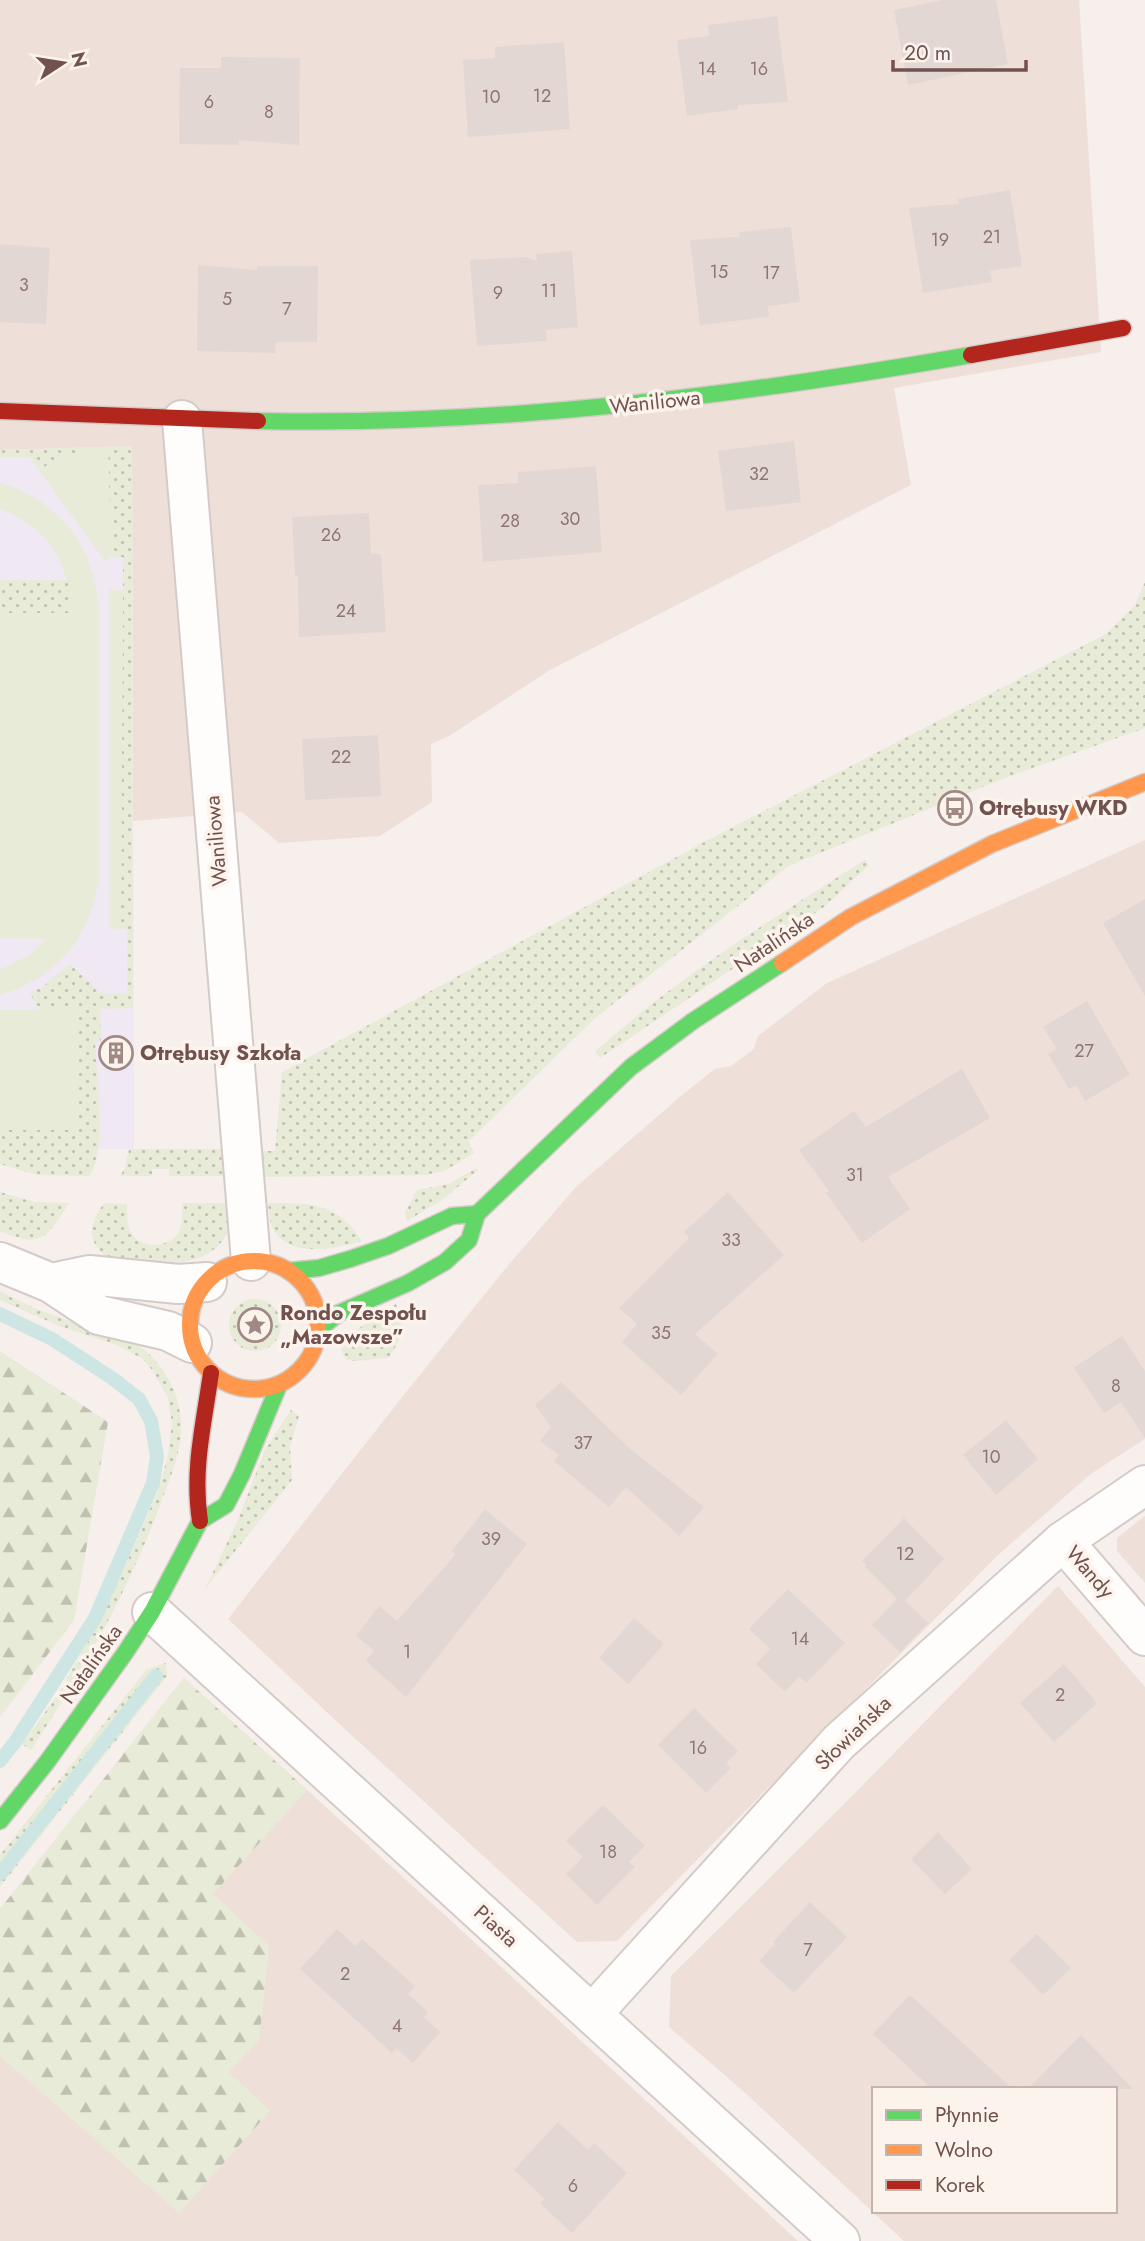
<svg xmlns="http://www.w3.org/2000/svg" width="1145" height="2241" font-family="Jost,sans-serif">
	<style>
		.residential { fill: #eee0d9; fill-rule: evenodd }
		.education { fill: #f0e8f2 }
		.grass { fill: url(#grass-dots) }
		.forest { fill: url(#forest-firs) }
		.pitch { fill: #e7ebd7 }
		.lines { fill: none; stroke-linecap: round; stroke-linejoin: round }
		.stream { stroke: #cee6e3; stroke-width: 14 }
		.building { fill: #e2d7d3 }
		.street-casing { stroke: #d4cbc8; stroke-width: 42 }
		.fast-casing { stroke: #d4cbc8; stroke-width: 19 }
		.slow-casing { stroke: #d4cbc8; stroke-width: 19 }
		.jam-casing { stroke: #d4cbc8; stroke-width: 19 }
		.street { stroke: #fefdfc; stroke-width: 38 }
		.fast { stroke: #63d668; stroke-width: 16 }
		.slow { stroke: #ff974d; stroke-width: 16 }
		.jam { stroke: #b3261e; stroke-width: 16 }
		.labels { text-anchor: middle; dominant-baseline: central; stroke-width: 7; stroke-linejoin: round; paint-order: stroke }
		.number-label { font-size: 18px; fill: #8f7572 }
		.street-label { font-size: 21px; fill: #71524e; stroke: #fdf3ed }
		.poi-label { font-size: 21px; font-weight: bold; fill: #71524e; stroke: #fdf3ed; text-anchor: start }
	</style>
	<defs>
		<pattern id="grass-dots" width="8" height="8" patternUnits="userSpaceOnUse" patternTransform="scale(1.75)"><rect width="8" height="8" fill="#e7ebd7"/><path d="M2 2h.1M6 6h.1" fill="none" stroke="#c0c1b1" stroke-width="1.8" stroke-linecap="round"/></pattern>
		<pattern id="forest-firs" width="22" height="20" patternUnits="userSpaceOnUse" patternTransform="scale(1.75)"><rect width="22" height="20" fill="#e7ebd7"/><path d="M5 1l3.5 6h-7zM16 11l3.5 6h-7z" fill="#c0c1b1"/></pattern>
	</defs>
	<rect width="100%" height="100%" fill="#f6efeb"/>
	<g class="residential">
		<path d="M0,0H1079L1101,352L894,388L911,485L550,670L449,736L431,744L432,802L380,836L279,843L242,812L133,821L132,447L0,450Z"/>
		<path d="M1145,840V1439L1092,1473L998,1555L617,1941L577,1942L334,1719L228,1619L399,1401L505,1269L575,1188L682,1095L715,1069L731,1066L754,1049L758,1036L827,983Z"/>
		<path d="M1145,1516V1583L1117,1551V1538Z"/>
		<path d="M1058,1586L1145,1687V2241H904L743,2091L669,2027L671,1976L853,1795ZM874,2089H1115V2211H874Z"/>
		<path d="M184,1678L448,1918L798,2241H0V1909Z"/>
	</g>
	<path class="education" d="M132,446L134,1149H0V450Z"/>
	<g class="grass">
		<path d="M132,446L133,1008L100,1009L101,1041L95,1042C96,1073 108,1153 89,1176L37,1175L0,1164V1130H76L77,1010H39L30,993L45,985L70,964L101,993L127,994V930L121,929L123,557H111L108,447Z"/>
		<path d="M103,447C79,450 60,457 39,470L30,457H0V450Z"/>
		<path d="M0,580H68L73,613H0Z"/>
		<path d="M1145,582V728L1010,776L790,865L595,1018L469,1141L474,1153L444,1171L426,1175L263,1177L261,1151H275L282,1072L706,841L1106,634L1135,605Z"/>
		<path d="M865,860L869,865L824,907L600,1058L595,1052C677,977 772,919 865,860Z"/>
		<path d="M129,1149H224L226,1176H169V1169H152V1176H120L125,1168Z"/>
		<path d="M476,1168L478,1170L442,1200L407,1221L405,1212L417,1190L449,1184Z"/>
		<path d="M0,1192L34,1202L69,1203C46,1238 42,1249 0,1231Z"/>
		<path d="M104,1203L127,1204C127,1215 126,1228 134,1237C145,1249 171,1247 179,1232C183,1223 182,1213 182,1203H231C231,1216 232,1229 223,1240C204,1265 170,1265 142,1262C132,1262 118,1263 109,1259C107,1258 103,1254 101,1252C86,1236 92,1220 104,1203Z"/>
		<path d="M268,1203C308,1203 338,1202 362,1241C336,1248 290,1259 274,1230C269,1223 269,1212 268,1203Z"/>
		<path d="M0,1291C24,1305 52,1315 78,1324C100,1331 125,1335 143,1349C166,1367 182,1398 181,1428C181,1453 169,1481 160,1505C128,1592 82,1672 31,1750L22,1744L57,1696L106,1610L158,1491L168,1456L172,1423L168,1398L153,1371L143,1359L117,1345L62,1327L0,1300Z"/>
		<circle cx="255" cy="1325" r="26"/>
		<path d="M396,1304C404,1324 402,1341 388,1358C374,1357 359,1364 346,1359L341,1349C356,1328 373,1316 396,1304Z"/>
		<path d="M291,1410L299,1416L290,1446L292,1480L205,1589L237,1522L265,1450Z"/>
		<path d="M166,1663L167,1676L0,1887V1855L147,1669Z"/>
	</g>
	<g class="forest">
		<path d="M0,1351L108,1422L74,1620L0,1717Z"/>
		<path d="M184,1678L307,1790L213,1894L269,1946L259,2040L229,2072L270,2111L179,2213L0,2056V1909Z"/>
	</g>
	<g class="pitch">
		<path d="M108,447L111,557L105,561L39,470C61,457 83,448 108,447Z"/>
		<path d="M0,483C61,502 93,545 99,608V877C90,938 59,976 0,995V970L30,955L46,939L0,938V613H73C68,561 49,528 0,509Z"/>
		<path d="M109,590H123L121,929L109,928Z"/>
		<rect x="0" y="1010" width="77" height="120"/>
	</g>
	<g class="lines">
		<g class="stream">
			<path d="M0,1314L52,1339L112,1378L139,1399L151,1421L157,1456L153,1483L95,1618L15,1742L0,1761"/>
			<path d="M0,1874L156,1676"/>
		</g>
	</g>
	<g class="building">
		<path d="M942,0H996L1008,64L908,85L894,10Z"/>
		<path d="M777,16L788,102L738,105V109L687,116L677,40L709,36L708,25Z"/>
		<path d="M564,42L570,129L468,137L463,60L495,58V47Z"/>
		<path d="M221,57L300,58L299,145L239,140V145L179,144L180,68H221Z"/>
		<path d="M1010,190L1022,266L990,271L992,282L923,293L909,208L959,204L958,199Z"/>
		<path d="M791,227L800,302L768,306L769,317L700,325L690,240L740,237L739,232Z"/>
		<path d="M0,244L50,248L46,324L0,322Z"/>
		<path d="M572,251L578,327L546,330L547,341L477,346L470,260L525,257L537,261L536,254Z"/>
		<path d="M198,265L257,270V266H318L317,342H276L275,353L197,351Z"/>
		<path d="M794,441L801,502L726,511L718,451Z"/>
		<path d="M596,466L602,552L483,562L478,485L518,483V472Z"/>
		<path d="M369,513L371,554H381L386,632L299,637L298,576H295L292,517Z"/>
		<path d="M378,735L381,796L305,800L302,739Z"/>
		<path d="M1145,899V996L1103,923Z"/>
		<path d="M1087,1001L1130,1075L1085,1101L1076,1085L1069,1089L1048,1054L1057,1049L1043,1027Z"/>
		<path d="M962,1069L990,1118L888,1177L910,1209L862,1243L826,1193L829,1191L799,1150L854,1111L866,1127Z"/>
		<path d="M728,1192L784,1255L695,1334L718,1354L681,1395L622,1342L637,1324L619,1308L689,1238L684,1232Z"/>
		<path d="M1122,1336L1145,1371V1438L1121,1402L1104,1413L1074,1368Z"/>
		<path d="M561,1382L630,1449L704,1507L679,1536L626,1487L609,1507L554,1461L559,1455L540,1441L551,1427L535,1405Z"/>
		<path d="M1006,1420L1038,1459L996,1495L963,1455Z"/>
		<path d="M485,1509L527,1544L406,1697L366,1661L374,1650L356,1636L379,1606L397,1621L456,1554L452,1551Z"/>
		<path d="M904,1518L944,1559L905,1601L928,1623L900,1652L872,1625L897,1599L865,1567L867,1565L862,1561Z"/>
		<path d="M788,1589L845,1643L806,1683L799,1676L785,1692L756,1664L770,1649L749,1629Z"/>
		<path d="M634,1618L664,1644L628,1684L599,1658Z"/>
		<path d="M1064,1664L1097,1703L1054,1742L1020,1703Z"/>
		<path d="M694,1708L738,1751L726,1763L731,1768L706,1793L658,1745Z"/>
		<path d="M603,1805L645,1846L629,1862L635,1867L597,1905L566,1874L583,1857L566,1841Z"/>
		<path d="M938,1832L972,1869L945,1894L911,1859Z"/>
		<path d="M810,1902L847,1937L794,1993L759,1961L775,1944L773,1942Z"/>
		<path d="M337,1929L355,1946L362,1939L415,1986L408,1994L428,2012L424,2017L440,2032L413,2063L396,2048L392,2053L300,1969Z"/>
		<path d="M1037,1934L1071,1968L1043,1995L1009,1960Z"/>
		<path d="M910,1995L1013,2089H932L873,2034Z"/>
		<path d="M1081,2035L1133,2089H1028Z"/>
		<path d="M558,2122L588,2150L594,2143L627,2173L572,2233L540,2203L545,2199L514,2170Z"/>
	</g>
	<g class="lines">
		<g class="street-casing">
			<g id="street">
				<path d="M182,420L251,1261"/>
				<path d="M0,1262L51,1283L99,1315L168,1331L192,1343"/>
				<path d="M51,1283L89,1275L178,1284L207,1282"/>
				<path d="M1063,1541L1145,1636"/>
				<path d="M152,1612L840,2241"/>
				<path d="M592,2014L839,1742L1063,1541L1145,1485"/>
			</g>
		</g>
		<g class="fast-casing">
			<g id="fast">
				<path d="M258,421C498,426 735,396 971,355"/>
				<path d="M288,1271L319,1268L350,1259L388,1246L452,1216L477,1214"/>
				<path d="M318,1330L339,1313L408,1283L445,1262L469,1240L477,1214L631,1067L693,1021L782,963"/>
				<path d="M0,1821L47,1762L125,1653L152,1612L200,1521L226,1505L242,1474L279,1385"/>
			</g>
		</g>
		<g class="slow-casing">
			<g id="slow">
				<path d="M782,963L851,917L992,844L1145,782"/>
				<circle cx="254" cy="1325" r="64"/>
			</g>
		</g>
		<g class="jam-casing">
			<g id="jam">
				<path d="M971,355L1123,328"/>
				<path d="M0,411L258,421"/>
				<path d="M200,1521C192,1470 204,1423 211,1373"/>
			</g>
		</g>
		<use href="#street" class="street"/>
		<use href="#fast" class="fast"/>
		<use href="#slow" class="slow"/>
		<use href="#jam" class="jam"/>
	</g>
	<defs>
		<g id="bus-ring" transform="scale(1.75)"><circle r="9.5" fill="#fdf3ed" stroke="#a08985" stroke-width="1.5"/><path d="M-5-6H5V4H4V6H2V4H-2V6H-4V4H-5ZM-3.5-4V0h7V-4ZM-3.5 1.2v1.5H-2V1.2ZM2 1.2v1.5H3.5V1.2Z" fill="#a08985"/></g>
		<g id="building-ring" transform="scale(1.75)"><circle r="9.5" fill="#fdf3ed" stroke="#a08985" stroke-width="1.5"/><path d="M-4-6H4V6H1V3H-1V6H-4ZM-2.5-4.3h1.7v1.8h-1.7ZM.8-4.3h1.7v1.8H.8ZM-2.5-1h1.7V.8h-1.7ZM.8-1h1.7V.8H.8Z" fill="#a08985"/></g>
		<g id="sight-ring" transform="scale(1.75)"><circle r="9.5" fill="#fdf3ed" stroke="#a08985" stroke-width="1.5"/><path d="M0-6L1.8-2.2L6-1.7L2.9 1.2L3.7 5.4L0 3.3L-3.7 5.4L-2.9 1.2L-6-1.7L-1.8-2.2Z" fill="#a08985"/></g>
	</defs>
	<g fill-rule="evenodd">
		<use href="#bus-ring" x="955" y="808"/>
		<use href="#building-ring" x="116" y="1053"/>
		<use href="#sight-ring" x="255" y="1325"/>
	</g>
	<g class="labels">
		<g class="number-label">
			<text x="707" y="69">14</text>
			<text x="759" y="69">16</text>
			<text x="542" y="96">12</text>
			<text x="491" y="97">10</text>
			<text x="209" y="102">6</text>
			<text x="269" y="112">8</text>
			<text x="992" y="237">21</text>
			<text x="940" y="240">19</text>
			<text x="719" y="272">15</text>
			<text x="771" y="273">17</text>
			<text x="24" y="285">3</text>
			<text x="549" y="291">11</text>
			<text x="498" y="293">9</text>
			<text x="227" y="299">5</text>
			<text x="287" y="309">7</text>
			<text x="759" y="474">32</text>
			<text x="570" y="519">30</text>
			<text x="510" y="521">28</text>
			<text x="331" y="535">26</text>
			<text x="346" y="611">24</text>
			<text x="341" y="757">22</text>
			<text x="1084" y="1051">27</text>
			<text x="855" y="1175">31</text>
			<text x="731" y="1240">33</text>
			<text x="661" y="1333">35</text>
			<text x="1116" y="1386">8</text>
			<text x="583" y="1443">37</text>
			<text x="991" y="1457">10</text>
			<text x="491" y="1539">39</text>
			<text x="905" y="1554">12</text>
			<text x="800" y="1639">14</text>
			<text x="407" y="1652">1</text>
			<text x="1060" y="1695">2</text>
			<text x="698" y="1748">16</text>
			<text x="608" y="1852">18</text>
			<text x="808" y="1950">7</text>
			<text x="345" y="1974">2</text>
			<text x="397" y="2026">4</text>
			<text x="573" y="2186">6</text>
		</g>
		<g class="street-label">
			<text transform="translate(655 402) rotate(-6)">Waniliowa</text>
			<text transform="translate(216 841) rotate(-95)">Waniliowa</text>
			<text transform="translate(774 942) rotate(-34)">Natalińska</text>
			<text transform="translate(1090 1572) rotate(49)">Wandy</text>
			<text transform="translate(91 1664) rotate(-55)">Natalińska</text>
			<text transform="translate(853 1733) rotate(-44)">Słowiańska</text>
			<text transform="translate(496 1926) rotate(42)">Piasta</text>
		</g>
		<g class="poi-label">
			<text x="979" y="808">Otrębusy WKD</text>
			<text x="140" y="1053">Otrębusy Szkoła</text>
			<text x="280" y="1313">Rondo Zespołu<tspan x="280" dy="24">„Mazowsze”</tspan></text>
		</g>
	</g>
	<rect x="872" y="2087" width="245" height="126" fill="#fdf3ed" stroke="#c5b3ad" stroke-width="2"/>
	<rect x="886" y="2110" width="35" height="10" fill="#63d668" stroke="#c5b3ad" stroke-width="2"/>
	<text x="935" y="2122" font-size="21" fill="#71524e">Płynnie</text>
	<rect x="886" y="2145" width="35" height="10" fill="#ff974d" stroke="#c5b3ad" stroke-width="2"/>
	<text x="935" y="2157" font-size="21" fill="#71524e">Wolno</text>
	<rect x="886" y="2180" width="35" height="10" fill="#b3261e" stroke="#c5b3ad" stroke-width="2"/>
	<text x="935" y="2192" font-size="21" fill="#71524e">Korek</text>
	<g transform="translate(63 63) rotate(78)" stroke="#fdf3ed" stroke-width="5" paint-order="stroke">
	<path d="M0-5L12 26L0 18L-12 26Z" fill="#71524e"/>
	<text y="-10" font-size="19" font-weight="bold" text-anchor="middle" fill="#71524e">N</text>
	</g>
	<path d="M893 60v10h133v-10" fill="none" stroke="#71524e" stroke-width="3.5"/>
	<text x="904" y="60" font-size="21" fill="#71524e" stroke="#fdf3ed" stroke-width="5" paint-order="stroke">20 m</text>
</svg>
